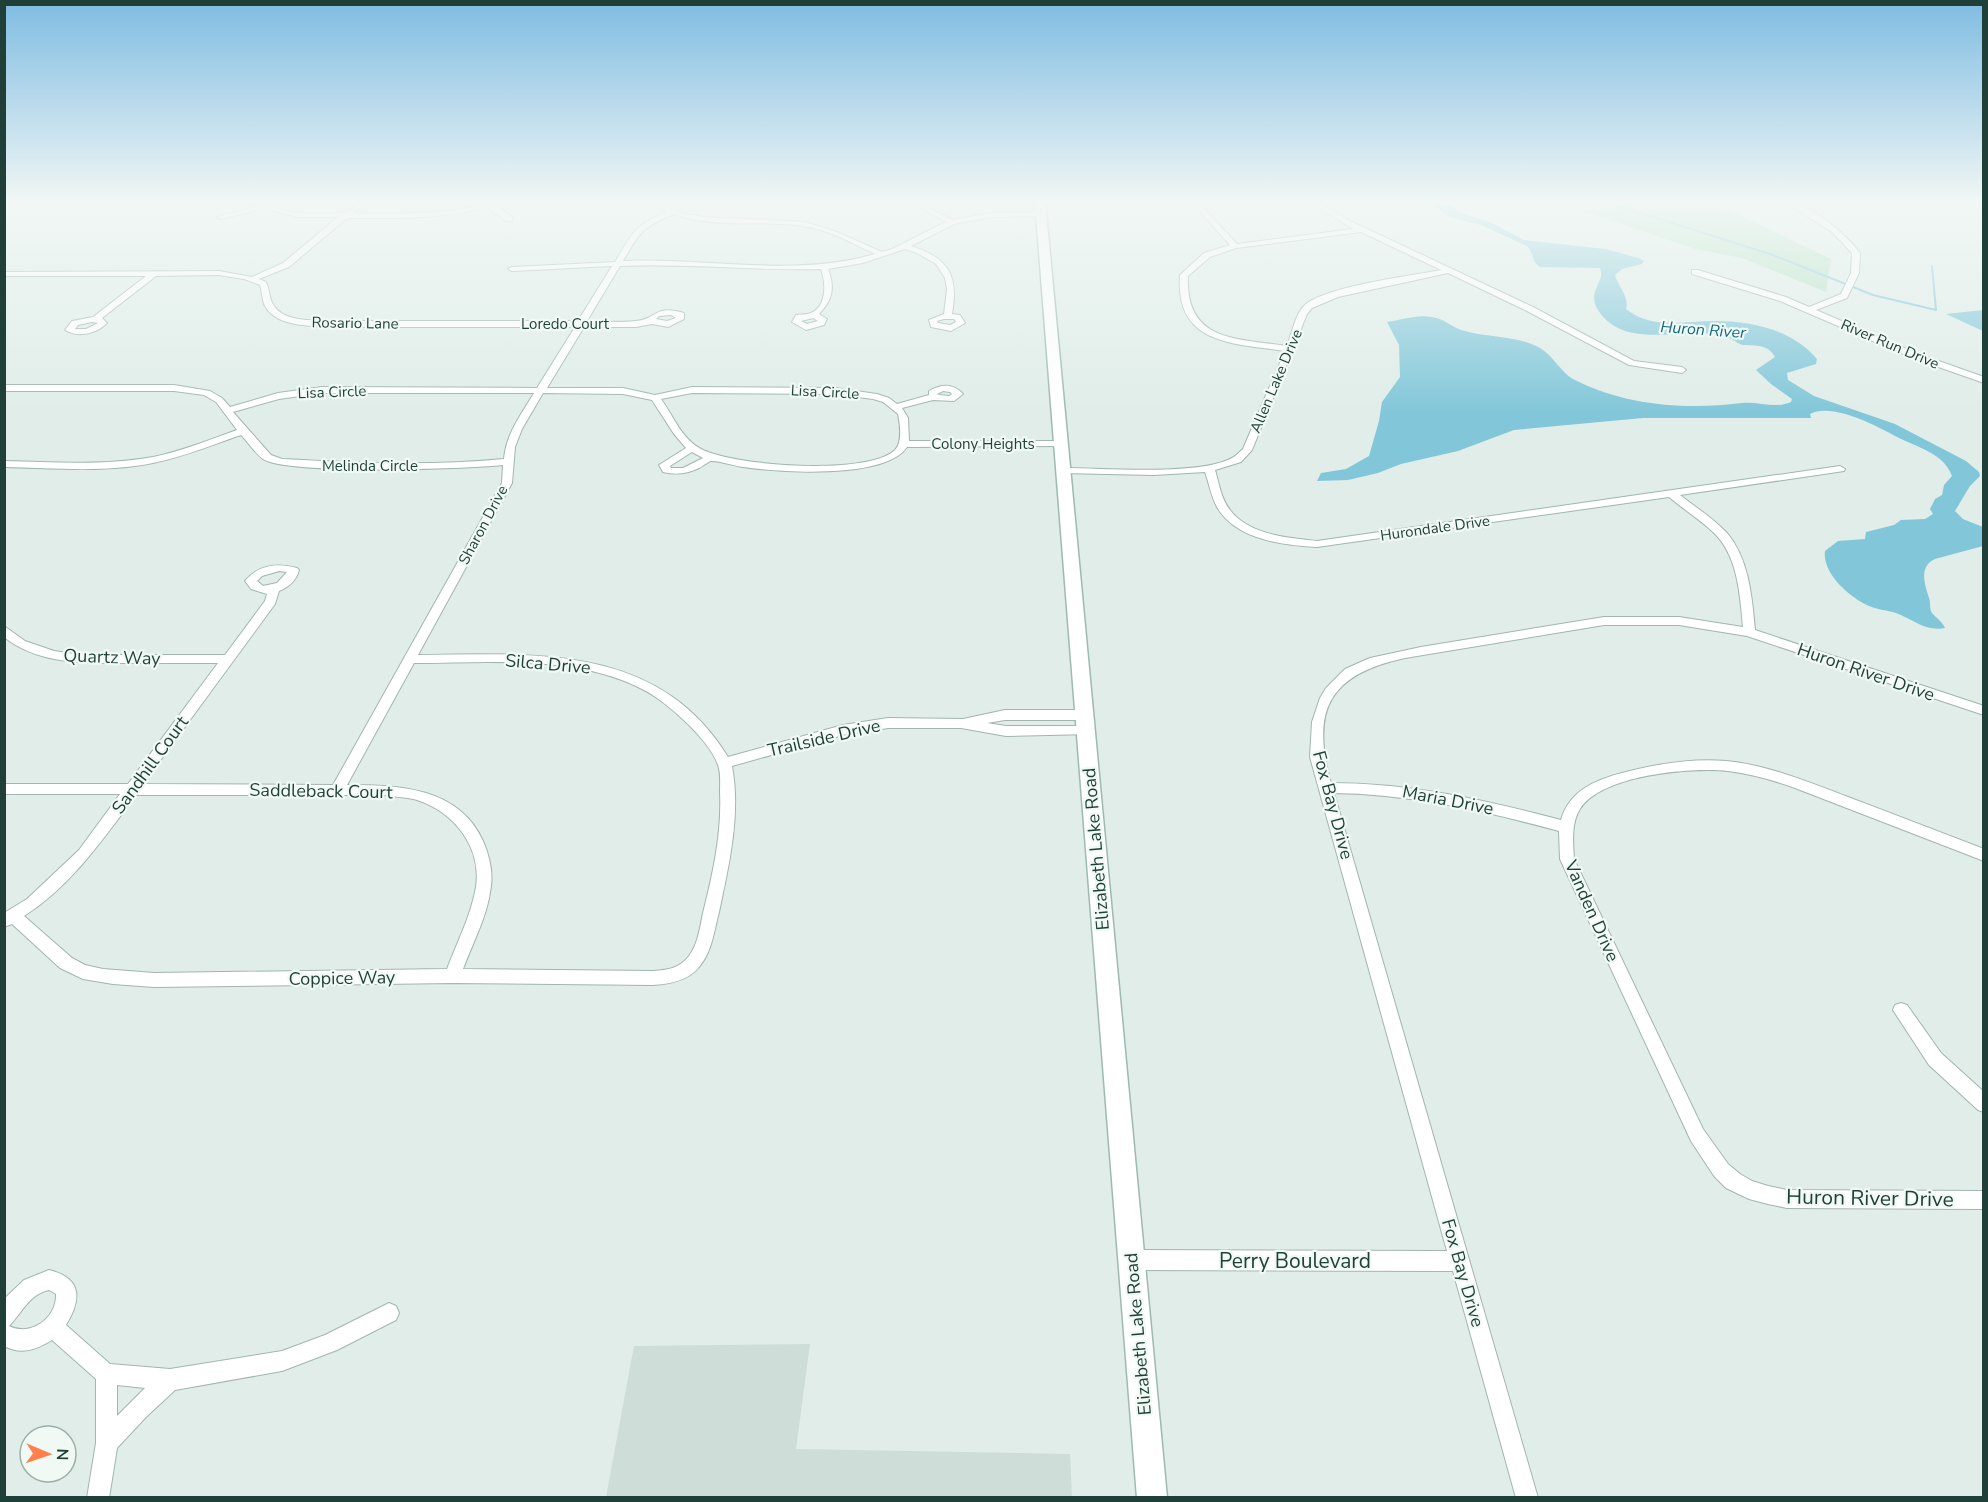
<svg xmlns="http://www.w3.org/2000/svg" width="1988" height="1502" font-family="'Nunito Sans',sans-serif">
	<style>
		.built { fill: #ceddd7 }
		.green { fill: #b6e1c4 }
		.water { fill: #82c7d9 }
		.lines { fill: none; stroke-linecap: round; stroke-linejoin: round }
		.stream { stroke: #82c7d9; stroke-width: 2 }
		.street-casing { stroke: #a2b5b0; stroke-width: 2 }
		.secondary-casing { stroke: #9dbab1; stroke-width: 3 }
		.street { fill: #fff; fill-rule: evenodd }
		.secondary { fill: #fff; fill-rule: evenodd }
		.labels { text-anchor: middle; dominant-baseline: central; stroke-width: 4.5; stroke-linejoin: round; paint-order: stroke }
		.far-street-label { font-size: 15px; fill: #1f3f38; stroke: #f1f9f5 }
		.far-water-label { font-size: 16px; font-style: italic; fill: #126b82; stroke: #f1f9f5 }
		.street-label { font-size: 18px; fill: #1f3f38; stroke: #f1f9f5 }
		.near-street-label { font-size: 21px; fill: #1f3f38; stroke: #f1f9f5 }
	</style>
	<rect width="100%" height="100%" fill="#e0ede8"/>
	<path class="built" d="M810,1344L796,1449L1070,1454L1072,1497H606L634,1346Z"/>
	<path class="green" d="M1554,201H1695L1729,210L1831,259L1826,292L1742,258L1695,249Z"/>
	<g class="water">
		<path d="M1429,201H1445L1462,213L1494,224L1524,240L1605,249L1639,258L1644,261L1642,264L1622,269L1615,275C1618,286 1630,298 1626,309C1652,330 1684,321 1715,321C1752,321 1793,330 1817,359L1816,364L1787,373L1788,380L1814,396L1895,424L1966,461L1979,472L1980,476L1970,486L1955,511L1963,519L1983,527V546L1935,559C1918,567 1925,585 1929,598C1931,603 1929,608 1932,613C1936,618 1942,621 1945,628C1925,632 1913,619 1896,613C1887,610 1878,610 1869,606C1849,597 1822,573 1825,551L1838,541L1865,539L1866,532L1894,525L1901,520L1925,519L1933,514L1930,509L1935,499L1942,495L1944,485L1952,476C1944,453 1916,447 1897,437C1877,426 1832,402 1810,414L1811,418H1643L1514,430L1458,451L1401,464L1378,473L1348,480L1317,481L1321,473L1346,469L1369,456L1379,421L1382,402L1400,377L1399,345L1387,322C1401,320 1417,314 1432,317C1442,318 1451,326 1461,330C1486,338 1517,335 1540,348C1555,357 1561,374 1577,381C1628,406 1687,410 1742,403C1758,401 1776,409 1791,402L1792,399L1771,384L1756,370L1775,357C1768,344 1756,346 1743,345C1738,344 1736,341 1731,339C1726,336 1719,335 1714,334C1677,329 1623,349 1598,310C1586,291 1606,282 1600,268L1540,267C1530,261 1535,252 1525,245L1481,225L1449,217Z"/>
		<path d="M1983,310V331L1946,314Z"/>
	</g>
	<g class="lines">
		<path class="stream" d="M1603,201L1773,255L1873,295L1936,310L1932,266"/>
		<g class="street-casing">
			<g id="street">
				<path d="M259,201C267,201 271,207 280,209C298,215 321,214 340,213C351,213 357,201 369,201L353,213C388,214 423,214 458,210C474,208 488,201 504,201L494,205L512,217V221H506L487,207C441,220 394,218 347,218L289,267L259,279L266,282C270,290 269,299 274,306C284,321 309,320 325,321H578L612,266L512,271L508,269L512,267L615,262C632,234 635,224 667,212L655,201H663L671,209L686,214L704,217L805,222L837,232L882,252L892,249L946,222L928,212L915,201H923L932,210L953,220L991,213L1044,212V216H1041L991,217L954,224L911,246C948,258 959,274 952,314L960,315L965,323L951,331L931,327L929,320L944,314L947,289L945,278L936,264L917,253L905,249L863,263L828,269C835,287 833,300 819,314L827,319L824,325L806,330L792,322L796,315C800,314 807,315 811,313C827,306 826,283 821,269C754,271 687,263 620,266L587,321C603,321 619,323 635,321C657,320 654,304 684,313V319L668,327L652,324L636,327H584L547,388H623L655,395L692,387L835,388L877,394L889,398L897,404L929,395V391C941,384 953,383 963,394L954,401L933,400L902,408L908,418L909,441H1062L1065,442V446L907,447C885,480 778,472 743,467C735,466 717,460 711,461C707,462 702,467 699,468C687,474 676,475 663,472L659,465L686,448L674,434L652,400L623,394L543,393L522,429L515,447L512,483L418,655C535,654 658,643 728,757L843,725L888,718L963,719L1005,710H1084L1091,715L1084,720H1005L987,723L1006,726H1086L1093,731L1091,734L1006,736L961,728H888L843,735L732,766C741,814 729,865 719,912C714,931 712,952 699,967C688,981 669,984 653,985L452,983L154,987L113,984L83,979L60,968L12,924L4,927V913L27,899L79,850L120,794H4V784H128L218,663C190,663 162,663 134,663C90,663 40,666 4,637V626L25,641L54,651L82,655H225L265,601L267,594L251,589L245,581C259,564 278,563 297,568L299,570C296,581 289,587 279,591L275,604L143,784L333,785L502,483L503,465C466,469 287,475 263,459C255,453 248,442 241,435C212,445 183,457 153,463C104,473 54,468 4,467V461C54,462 104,466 153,457C182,451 209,440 237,430L216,402L204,395L174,391H4V385H174L210,391L222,398L230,407L278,393L322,387L537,388L575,327H325C305,325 274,326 264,304C262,298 262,292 260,285L244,279L219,275L156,276L102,318L107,323C96,334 78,338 65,330L72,321L93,317L146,276H4V272L219,271L252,277L283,263L338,217H297L265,208L221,219L217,217L262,205ZM674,214C715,229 760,220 802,226C827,229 852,243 875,254C793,278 707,257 623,261C640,232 642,227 674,214ZM671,315L676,318L667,321L656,319L659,316ZM813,318L818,321L807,324L801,321ZM944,319H954L956,322L950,325L938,323L937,321ZM92,322L98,323L86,329H75L78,325ZM943,391L950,392L952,394L949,396L939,395L937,394ZM322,393H534C521,415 506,434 504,459C430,466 356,463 282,459L271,455L233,412L279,399ZM692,393L835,394L873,399L883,402L898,414C900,424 903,441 895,450C868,476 733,466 701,449C681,438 674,417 661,399ZM692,452L703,458L683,468H671L670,466ZM279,571L287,572L277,583L263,586L257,581L262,576ZM414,663C488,663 573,654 642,689C665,700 710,740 718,765C721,773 720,783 720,792C722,833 713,873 703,913C700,927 698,944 689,956C680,968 668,970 653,971L463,969C473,942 488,915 491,886C493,871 489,855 483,841C459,787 398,785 347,785ZM136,795H385C395,797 407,797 417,800C454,812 482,847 476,887C471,916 457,942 447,969L154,973L103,969L85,965L72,958L24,916C71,886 103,839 136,795Z"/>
				<path d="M1190,201H1197L1237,244L1353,229L1309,201H1317L1346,219L1533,307L1634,361L1682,367L1686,370L1682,373L1629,365L1527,311L1448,273L1338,297L1312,308L1307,314L1252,450L1241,462L1215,470C1219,483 1221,499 1230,510C1249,535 1288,538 1317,541L1840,466L1845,469L1844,471L1680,495C1695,507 1713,518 1727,533C1749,559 1752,597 1755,630L1984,706V715L1747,636L1679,625H1604L1405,658C1330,674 1310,709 1331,783C1410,783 1485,800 1561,820C1569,791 1595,780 1622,773C1656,764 1691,758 1726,761C1768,765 1808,782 1848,797C1893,814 1938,831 1984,849V861L1795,788C1773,780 1751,774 1728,771C1691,767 1601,775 1580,809C1571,823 1573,843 1574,859L1703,1129L1728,1164L1740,1174L1752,1181L1768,1186L1787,1190L1984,1191V1209L1787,1208L1768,1204L1749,1199L1726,1188L1714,1176L1691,1141L1560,859L1559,831C1485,811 1411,794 1334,793L1538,1498H1516L1453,1271L1132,1270L1125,1267L1122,1260L1125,1253L1132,1250L1447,1251L1310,757L1312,722L1320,698L1326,688L1345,669L1370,658L1421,647L1604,617H1679L1743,627C1740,595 1738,555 1713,532C1699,519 1683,509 1669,497L1317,547C1283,545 1236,540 1217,507C1211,496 1209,483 1205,472L1154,475L1060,473L1059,471L1064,468C1104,468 1199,476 1232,458C1236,456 1239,452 1243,449L1285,351C1232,343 1175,345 1180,275L1204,253L1230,245ZM1361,232L1441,270C1410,276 1329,286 1306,304C1295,313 1292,334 1287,346C1236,338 1185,342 1188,276L1210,257L1236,248Z"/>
				<path d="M1783,201C1807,201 1846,234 1860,253L1859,273L1847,298L1816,310L1916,353L1984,377V383L1910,357L1780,301L1692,274V270H1698L1786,297L1809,307L1841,294L1851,273L1852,253L1832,232Z"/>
				<path d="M1901,1003L1907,1005L1941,1053L1984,1092V1112L1978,1110L1929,1065L1893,1010L1895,1005Z"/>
				<path d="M49,1270C82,1278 82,1299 66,1325L110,1364L170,1369L282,1351L325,1335L389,1303L396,1306L399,1313L396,1320L337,1350L282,1371L175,1390L146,1417L117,1448L109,1498H87L96,1443V1379L52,1340C36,1350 21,1355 4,1346V1299L24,1280ZM49,1290L56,1294C57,1318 31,1337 9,1326C22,1313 29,1294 49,1290ZM117,1385L145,1388L117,1416Z"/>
			</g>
		</g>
		<g class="secondary-casing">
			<path id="secondary" d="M1035,201H1045L1167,1498H1137Z"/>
		</g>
		<use href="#street" class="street"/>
		<use href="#secondary" class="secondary"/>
	</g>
	<linearGradient id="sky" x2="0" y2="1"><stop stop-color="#7fbce2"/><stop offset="0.49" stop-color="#f1f7f5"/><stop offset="1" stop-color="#f1f7f5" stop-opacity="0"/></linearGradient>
	<rect width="1988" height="412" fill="url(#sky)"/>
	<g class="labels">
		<g class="far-street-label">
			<text transform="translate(355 323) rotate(1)">Rosario Lane</text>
			<text x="565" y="324">Loredo Court</text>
			<text transform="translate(1890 344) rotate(23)">River Run Drive</text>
			<text transform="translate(1276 381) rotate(-67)">Allen Lake Drive</text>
			<text transform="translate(332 392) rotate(-2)">Lisa Circle</text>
			<text transform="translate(825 392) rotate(3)">Lisa Circle</text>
			<text x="983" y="444">Colony Heights</text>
			<text x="370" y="466">Melinda Circle</text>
			<text transform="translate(483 525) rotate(-62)">Sharon Drive</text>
			<text transform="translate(1435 528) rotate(-8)">Hurondale Drive</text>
		</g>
		<g class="far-water-label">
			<text transform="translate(1703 330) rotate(4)">Huron River</text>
		</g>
		<g class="street-label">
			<text transform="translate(112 657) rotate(2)">Quartz Way</text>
			<text transform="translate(548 664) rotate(5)">Silca Drive</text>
			<text transform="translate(1866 672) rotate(19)">Huron River Drive</text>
			<text transform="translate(824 738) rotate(-13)">Trailside Drive</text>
			<text transform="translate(150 765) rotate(-54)">Sandhill Court</text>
			<text transform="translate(321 791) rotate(1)">Saddleback Court</text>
			<text transform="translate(1448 800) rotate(11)">Maria Drive</text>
			<text transform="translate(1333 805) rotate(75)">Fox Bay Drive</text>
			<text transform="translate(1096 849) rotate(-95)">Elizabeth Lake Road</text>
			<text transform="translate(1592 911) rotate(66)">Vanden Drive</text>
			<text transform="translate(342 978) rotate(-1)">Coppice Way</text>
			<text transform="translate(1463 1273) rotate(74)">Fox Bay Drive</text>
			<text transform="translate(1138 1334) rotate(-95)">Elizabeth Lake Road</text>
		</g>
		<g class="near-street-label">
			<text transform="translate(1870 1198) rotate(1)">Huron River Drive</text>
			<text x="1295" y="1261">Perry Boulevard</text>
		</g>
	</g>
	<rect width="1988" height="1502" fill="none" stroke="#1f3f38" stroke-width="12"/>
	<g transform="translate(48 1454) rotate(92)"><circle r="28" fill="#f1f9f5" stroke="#9dafa9" stroke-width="1.5"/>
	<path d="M0-4.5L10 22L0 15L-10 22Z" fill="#ff804c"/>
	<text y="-9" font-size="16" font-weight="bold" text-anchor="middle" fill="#1f3f38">N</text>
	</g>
</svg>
